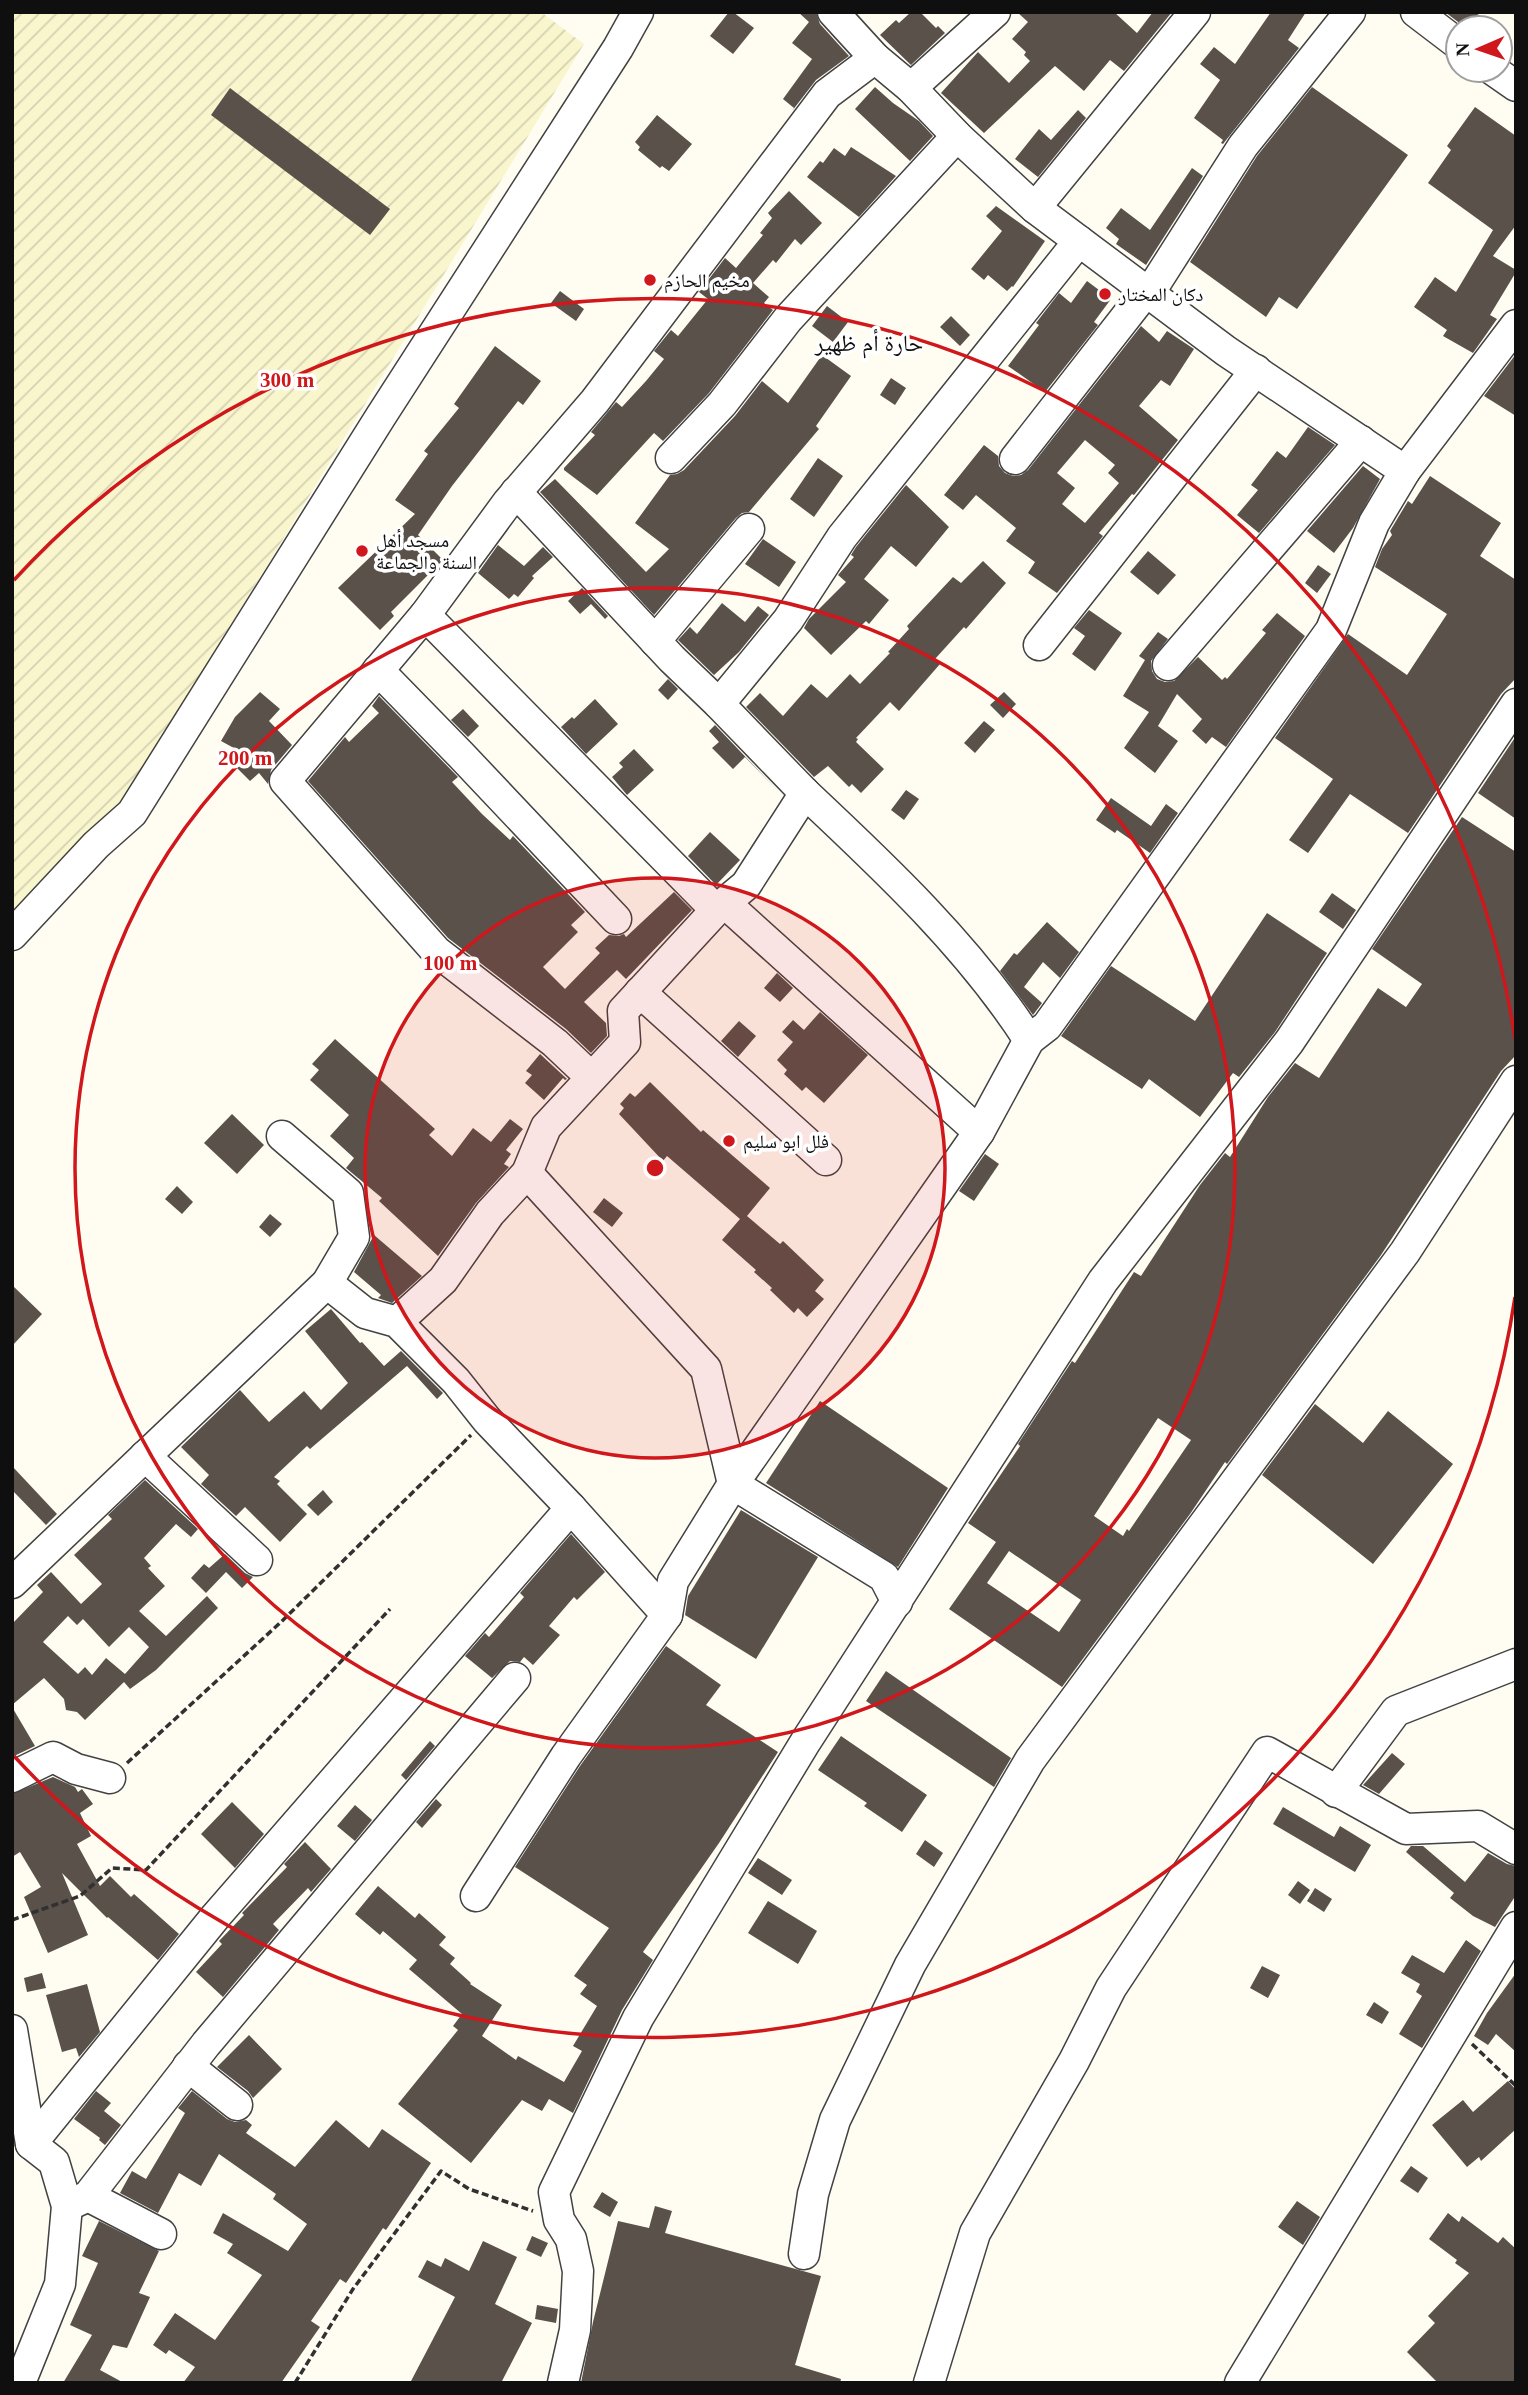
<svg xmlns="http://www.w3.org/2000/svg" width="1528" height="2395" font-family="'Times New Roman','Noto Naskh Arabic',serif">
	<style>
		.farmland { fill: url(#farmland-furrows) }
		.building { fill: #59514a; fill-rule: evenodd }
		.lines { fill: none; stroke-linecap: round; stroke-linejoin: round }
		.minor-casing { stroke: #424242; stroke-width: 33 }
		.path { stroke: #313131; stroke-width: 3.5; stroke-dasharray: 7 3.5; stroke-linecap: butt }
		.minor { stroke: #fff; stroke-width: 30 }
		.ring { fill: none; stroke: #d0171b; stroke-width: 3.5 }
		.poi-dot { fill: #d0171b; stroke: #fff; stroke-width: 2.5 }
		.labels { text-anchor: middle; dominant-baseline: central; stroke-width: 7; stroke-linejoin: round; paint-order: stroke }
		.poi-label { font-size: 19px; fill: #0f0f0f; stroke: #fff; text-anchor: start }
		.quarter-label { font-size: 23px; fill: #0f0f0f; stroke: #fff }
		.centre { fill: #d0171b; stroke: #fff; stroke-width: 3.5 }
		.ring-label { font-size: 21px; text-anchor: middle; font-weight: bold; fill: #d0171b; stroke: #fff; stroke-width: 7; stroke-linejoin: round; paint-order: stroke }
	</style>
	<defs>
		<pattern id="farmland-furrows" width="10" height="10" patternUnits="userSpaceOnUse" patternTransform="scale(1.75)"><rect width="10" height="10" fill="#f9f6ce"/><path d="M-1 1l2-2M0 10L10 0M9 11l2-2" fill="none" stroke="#d4d2b0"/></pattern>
	</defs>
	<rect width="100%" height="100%" fill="#fffdf2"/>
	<path class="farmland" d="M12,12H541L584,44L119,809L12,915Z"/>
	<g class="building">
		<path d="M729,12H733L754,28L733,54L710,36Z"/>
		<path d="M798,12H816L820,24L849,56L816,80L792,111L794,108L783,99L812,59L792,43L809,22Z"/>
		<path d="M911,12H920L936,28L938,26L945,33L911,65L880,35L896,20L899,23Z"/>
		<path d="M1017,12H1114L1137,33L1153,12H1172L1124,71L1110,60L1084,91L1055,66L984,133L941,93L978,52L1009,83L1030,61L1024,55L1026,52L1012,39L1028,22Z"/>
		<path d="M1271,12H1306L1288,40L1299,48L1223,144L1221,143L1223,140L1194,118L1220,80L1200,64L1214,47L1235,64Z"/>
		<path d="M1445,12H1475L1495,28H1466Z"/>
		<path d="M875,87L893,103L919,121L933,136L910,161L855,109Z"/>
		<path d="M1312,87L1408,155L1297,309L1279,297L1266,317L1190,262L1257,156Z"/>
		<path d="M230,88L390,209L370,235L211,115Z"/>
		<path d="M1475,107L1516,136V225L1493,256L1516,270V272L1490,315L1497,319L1473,353L1443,336L1447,330L1414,307L1435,277L1456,292L1493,230L1428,183L1451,150L1447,146Z"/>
		<path d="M1078,110L1086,118L1038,177L1015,159L1039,129L1051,140Z"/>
		<path d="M657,115L692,144L669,171L662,166L660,168L638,150L640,147L635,142Z"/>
		<path d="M851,147L896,176L859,217L807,177L820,161L823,163L834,148L845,156Z"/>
		<path d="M1192,168L1203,176L1146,265L1116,244L1119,239L1106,228L1121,208L1150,230Z"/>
		<path d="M789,191L822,223L801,245L795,239L776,263L773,260L753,283L769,297L764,303L773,310L709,393L663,441L654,433L597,495L564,470V468L595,435L591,432L616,402L622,407L646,381L664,359L654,351L671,330L678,336L708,299L699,292L725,258L736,268L763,235L760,233L772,218L768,213Z"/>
		<path d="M996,206L1045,241L1013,287L1012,286L1007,291L988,275L984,280L971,269L1002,231L986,216Z"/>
		<path d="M1087,281L1111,299L1094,322L1098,325L1045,392L1008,366L1039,325L1036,323L1059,293L1071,303Z"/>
		<path d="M560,291L584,309L576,321L551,303Z"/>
		<path d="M827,306L848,322L833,342L812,326Z"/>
		<path d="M951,316L970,335L960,346L940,327Z"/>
		<path d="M1141,326L1159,342L1167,331L1194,349L1170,386L1161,380L1139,406L1178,440L1134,495L1132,494L1099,533L1103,536L1057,593L1028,573L1035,562L1006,541L1016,528L976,495L963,510L944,495L984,445L998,456L999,466L1005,473L1013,476L1021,475L1028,470ZM1085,440L1115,465L1108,473L1119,483L1085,523L1062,504L1075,488L1057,473Z"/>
		<path d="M495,346L541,381L523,405L518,401L452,486L418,535L443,560L391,612L394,616L380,630L338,588L415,514L395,500L428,454L424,451L459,408L454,404Z"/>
		<path d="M1516,354V416L1484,396Z"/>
		<path d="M822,355L851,376L816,426L819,429L749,512L742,513L736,518L654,615L540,492L555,479L646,572L669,549L635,523L670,475L677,474L684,470L735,416L762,381L788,403Z"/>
		<path d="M891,378L906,388L895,405L880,395Z"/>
		<path d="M1308,427L1335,445L1259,533L1237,515L1258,490L1251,485L1277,451L1286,458Z"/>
		<path d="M818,458L843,476L814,517L790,499Z"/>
		<path d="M1363,466L1380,479L1353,528L1334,553L1307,531Z"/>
		<path d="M1430,476L1501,523L1480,556L1516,580V678L1501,694L1408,833L1350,794L1308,853L1289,840L1333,779L1275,738L1348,634L1407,675L1447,614L1375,567L1382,549L1392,535L1390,531L1408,501L1412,504Z"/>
		<path d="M906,485L949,527L916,567L891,546L864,579L889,600L869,624L866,621L831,655L804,628L809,619L846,582L838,575L854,557L851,555L856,547Z"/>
		<path d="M763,539L796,562L779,587L745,564Z"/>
		<path d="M498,545L524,566L543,547L553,557L532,576L534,578L518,597L514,594L509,599L478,573Z"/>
		<path d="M1148,551L1176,575L1158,595L1130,572Z"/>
		<path d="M983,561L1006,583L966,629L964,627L935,659L940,664L899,711L890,702L856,738L858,739L856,742L884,769L861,793L852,784L849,787L828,766L814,777L746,707L760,693L783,716L811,684L827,698L850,674L860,684L890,653L888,652L909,629L907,626L953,577L961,583Z"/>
		<path d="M1318,565L1331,574L1317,593L1305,583Z"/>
		<path d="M582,588L608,616L605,619L591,604L580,614L568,601Z"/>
		<path d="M722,603L745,622L758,606L769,615L739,652L714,675L678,640L690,627L697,634Z"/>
		<path d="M1089,610L1122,633L1095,671L1072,654L1085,636L1074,628Z"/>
		<path d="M1277,613L1305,636L1226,747L1212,737L1206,744L1192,731L1202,719L1177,694L1158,726L1178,741L1155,773L1124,748L1149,712L1123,696L1145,660L1139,656L1158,632L1168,639L1151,661L1152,671L1157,679L1165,682L1174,681L1198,657L1222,680L1225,677L1227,679L1266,633L1262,630Z"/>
		<path d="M662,673L678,689L668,700L658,690L668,679Z"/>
		<path d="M260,692L280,709L269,721L292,745L271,770L268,784L259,773L250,781L232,763L243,753L221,741L235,717Z"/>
		<path d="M1004,692L1016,704L1003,718L990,705Z"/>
		<path d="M379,696L458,777L452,782L482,814L510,840L513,836L585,912L571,925L578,932L543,967L565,989L600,953L595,948L609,935L619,936L624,934L626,937L674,892L692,910L626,979L617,970L584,1002L606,1023L607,1036L591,1053L566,1029L448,938L308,781L345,737L349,742L379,713L372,706Z"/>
		<path d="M595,699L618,724L586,754L561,727L572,717L574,719Z"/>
		<path d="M463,709L479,726L468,737L451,720Z"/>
		<path d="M984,721L995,730L975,753L964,743Z"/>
		<path d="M715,725L781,794L745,757L733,769L712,748L719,742L709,731Z"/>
		<path d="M1516,736V819L1478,793Z"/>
		<path d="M634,749L654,770L627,795L612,777L623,767L619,763Z"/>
		<path d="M906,790L919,799L904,820L891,810Z"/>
		<path d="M1111,798L1151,826L1166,804L1178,813L1150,853L1117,830L1115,833L1096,820Z"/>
		<path d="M1462,817L1516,852V1055L1501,1071L1381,1255L1227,1464L1225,1462L1190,1514L1062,1687L949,1609L996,1542L968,1523L1020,1446L1018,1444L1072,1361L1075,1363L1134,1272L1141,1276L1200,1185L1225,1153L1230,1157L1268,1097L1295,1063L1319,1078L1378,988L1406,1007L1422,984L1372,949ZM1158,1418L1191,1440L1129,1531L1127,1529L1123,1536L1094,1516ZM1009,1551L1081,1600L1059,1632L987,1583Z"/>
		<path d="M710,832L740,860L716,885L688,856Z"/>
		<path d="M1332,893L1356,910L1343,929L1319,912Z"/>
		<path d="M1267,913L1327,953L1275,1032L1239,1077L1233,1073L1200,1117L1149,1079L1142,1089L1061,1036L1111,966L1195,1021Z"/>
		<path d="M1047,922L1079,952L1060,978L1043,962L1024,987L1042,1003L1033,1015L1000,971L1014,953L1017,955Z"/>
		<path d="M777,973L793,988L780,1002L764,988Z"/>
		<path d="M820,1012L868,1055L824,1103L806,1087L802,1091L784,1074L787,1070L777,1060L793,1042L782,1032L793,1020L804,1030Z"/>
		<path d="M739,1021L756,1036L738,1057L721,1041Z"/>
		<path d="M335,1039L435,1129L429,1135L452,1156L473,1128L491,1142L510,1119L523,1129L506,1150L511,1154L504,1164L509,1167L476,1203L438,1256L379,1201L382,1198L346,1168L354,1158L330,1136L349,1115L310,1080L319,1070L312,1064Z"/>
		<path d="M540,1054L567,1079L565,1080L563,1078L544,1100L525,1083L532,1075L526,1071Z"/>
		<path d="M650,1082L701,1132L703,1130L770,1188L747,1216L780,1244L783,1241L824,1280L815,1291L824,1299L807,1317L798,1308L794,1313L770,1290L772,1288L754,1272L756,1270L722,1240L740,1219L667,1156L663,1161L619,1114L624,1108L620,1104L630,1093L635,1097Z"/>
		<path d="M232,1114L264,1145L237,1174L204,1143Z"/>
		<path d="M985,1154L999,1164L974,1201L959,1191Z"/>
		<path d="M177,1186L193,1202L182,1214L165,1199Z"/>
		<path d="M604,1198L623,1213L612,1227L593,1212Z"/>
		<path d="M270,1214L282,1224L270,1237L259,1227Z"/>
		<path d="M374,1235L422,1276L392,1303L378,1298L381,1295L354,1272Z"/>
		<path d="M12,1285L42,1314L12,1346Z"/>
		<path d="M331,1309L360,1343L362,1342L384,1366L401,1351L443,1393L437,1399L407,1366L310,1449L307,1446L274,1477L280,1481L277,1484L307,1514L280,1542L245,1507L236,1516L201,1484L209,1475L181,1447L240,1390L269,1422L304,1391L321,1410L348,1383L305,1331Z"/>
		<path d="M820,1401L948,1488L898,1567L766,1483Z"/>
		<path d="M1315,1404L1363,1443L1388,1411L1453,1464L1373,1564L1262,1475Z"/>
		<path d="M12,1466L57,1514L46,1525L12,1490Z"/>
		<path d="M145,1480L198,1529L191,1537L176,1524L144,1558L151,1566L148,1568L165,1586L139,1611L166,1636L207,1596L218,1608L156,1670L130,1689L124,1682L85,1720L77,1712L66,1710L64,1699L44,1678L12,1705V1624L43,1592L37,1585L51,1572L81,1604L102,1584L74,1555L112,1519L108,1515ZM68,1616L77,1625L83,1619L109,1647L129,1627L149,1647L125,1674L106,1658L92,1675L85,1667L78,1674L43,1642Z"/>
		<path d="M323,1490L333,1502L318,1516L307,1505Z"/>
		<path d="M741,1510L818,1557L756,1659L685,1615L688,1596Z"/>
		<path d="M571,1534L605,1572L577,1600L574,1597L549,1626L560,1635L533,1665L524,1657L520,1662L510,1661L492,1678L465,1656L485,1633L489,1637L524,1597L520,1593Z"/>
		<path d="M225,1554L245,1573L253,1577L242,1588L226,1572L206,1593L191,1578L204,1564L209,1568Z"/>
		<path d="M666,1646L721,1685L706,1705L778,1752L719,1843L643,1952L653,1960L622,2010L573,2113L549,2099L542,2111L522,2100L471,2163L398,2104L458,2030L453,2026L462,2014L409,1969L417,1960L383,1931L380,1935L355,1914L378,1886L415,1918L419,1913L446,1937L439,1945L455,1958L450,1964L471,1983L470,1984L502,2005L482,2036L516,2060L518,2056L564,2082L582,2051L573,2046L597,2006L580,1994L587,1985L574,1976L609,1928L515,1867L580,1766Z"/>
		<path d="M886,1671L1011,1758L994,1787L866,1701Z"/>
		<path d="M12,1707L35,1746L12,1757Z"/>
		<path d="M841,1736L927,1795L902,1832L864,1806L867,1803L818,1770Z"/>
		<path d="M430,1741L435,1746L406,1780L401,1775Z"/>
		<path d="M1392,1753L1405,1764L1379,1794L1363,1785Z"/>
		<path d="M53,1777L75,1787L78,1792L82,1789L93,1804L80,1813L91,1836L77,1844L100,1886L110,1876L131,1897L134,1894L179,1934L158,1960L108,1917L107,1918L62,1873L88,1935L48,1953L24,1897L41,1887L20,1852L12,1857V1794Z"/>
		<path d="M436,1799L442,1805L422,1828L416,1822Z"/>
		<path d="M232,1802L264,1834L235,1868L201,1834Z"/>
		<path d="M355,1805L372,1820L355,1841L337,1826Z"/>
		<path d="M1283,1807L1334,1837L1340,1826L1371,1845L1355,1872L1273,1824Z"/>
		<path d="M925,1840L943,1853L934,1867L916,1854Z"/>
		<path d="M305,1842L331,1869L311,1892L308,1888L273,1924L279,1930L223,1997L196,1972L222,1944L219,1941L244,1915L242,1913L287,1867L284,1864Z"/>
		<path d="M1411,1846H1423L1465,1882L1488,1853L1507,1864L1516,1866V1895L1495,1927L1473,1916L1450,1898L1454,1893L1406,1852Z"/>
		<path d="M758,1858L792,1880L782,1895L748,1873Z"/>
		<path d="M1298,1881L1310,1890L1300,1904L1288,1895Z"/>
		<path d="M1315,1888L1332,1899L1324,1912L1307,1901Z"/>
		<path d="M768,1901L817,1931L798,1964L748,1933Z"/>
		<path d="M1466,1940L1481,1951L1422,2048L1399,2034L1422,1996L1416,1992L1420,1984L1401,1973L1412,1955L1444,1973Z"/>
		<path d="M1262,1966L1280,1975L1268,1998L1250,1988Z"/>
		<path d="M42,1973L46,1988L27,1992L24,1978Z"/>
		<path d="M1516,1973V2052L1496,2034L1488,2045L1474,2036L1487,2013Z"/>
		<path d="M87,1984L100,2032L79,2057L76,2048L62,2052L46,1995Z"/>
		<path d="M1374,2002L1389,2012L1382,2024L1366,2015Z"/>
		<path d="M249,2035L282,2069L253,2098L248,2091L217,2067Z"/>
		<path d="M1508,2081L1516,2090V2129L1481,2161L1479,2157L1467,2167L1432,2125L1463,2100L1473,2112Z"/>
		<path d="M96,2091L111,2103L104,2111L121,2125L105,2145L99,2140L100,2138L74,2119Z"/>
		<path d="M192,2091L227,2119L235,2122L246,2120L252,2125L246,2133L295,2167L336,2120L369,2148L382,2129L431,2163L386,2230L383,2228L346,2283L340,2279L311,2321L320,2327L281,2383H183L195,2367L169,2350L166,2354L153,2345L175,2313L215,2340L262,2275L227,2253L233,2244L213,2233L223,2213L288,2251L307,2224L273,2199L276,2194L219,2154L201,2186L179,2173L158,2213L120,2193L132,2171L146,2179L185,2113L178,2108Z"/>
		<path d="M1411,2166L1428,2178L1418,2193L1400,2181Z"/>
		<path d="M602,2192L618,2202L610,2217L593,2207Z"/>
		<path d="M1297,2201L1320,2217L1303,2245L1278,2227Z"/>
		<path d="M655,2206L672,2211L665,2233L821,2276L795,2365L841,2379L840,2383H581L593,2322L618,2221L649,2228Z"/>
		<path d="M1448,2213L1459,2222L1462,2216L1498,2243L1503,2237L1516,2249V2383H1438L1407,2352L1435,2323L1428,2316L1469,2273L1455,2263L1457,2260L1429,2239Z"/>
		<path d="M99,2221L159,2251L139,2293L150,2297L127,2348L113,2345L100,2370L124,2383H63L92,2335L70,2325L98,2263L82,2256Z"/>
		<path d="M532,2236L548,2243L541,2257L526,2250Z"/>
		<path d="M483,2241L517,2257L495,2304L532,2323L501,2383H410L455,2297L418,2277L427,2260L441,2267L445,2258L469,2271Z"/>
		<path d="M537,2305L558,2309L556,2323L535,2319Z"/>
	</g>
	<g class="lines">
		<g class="minor-casing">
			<g id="minor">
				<path d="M833,12L875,58L911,88L957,136L1035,208L1226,351L1405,471"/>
				<path d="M1416,12L1458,44"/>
				<path d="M1493,70L1516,86"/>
				<path d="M911,88L995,12"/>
				<path d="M1035,208L1195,12"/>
				<path d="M1150,292L1243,146L1350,12"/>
				<path d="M671,458L722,404L788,319L957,136"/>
				<path d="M1015,459L1147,290"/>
				<path d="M516,492L672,659L719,704L805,793"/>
				<path d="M425,615L716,910"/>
				<path d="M655,641L749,529"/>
				<path d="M1039,645L1256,370"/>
				<path d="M1168,665L1361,441"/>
				<path d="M378,670L461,755L616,919"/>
				<path d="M719,704L788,620L842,537L1079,241"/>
				<path d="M725,903L979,1132"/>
				<path d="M12,935L96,845L132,813L381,416L618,48L638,12"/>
				<path d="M640,992L826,1160"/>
				<path d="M591,1077L555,1043L436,951L285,781L425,615L508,502L595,401L827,94L875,58"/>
				<path d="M527,1173L706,1369L733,1484L884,1577L897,1602"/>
				<path d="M327,1283L365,1313L397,1322L456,1381L487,1420L571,1508L667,1615"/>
				<path d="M397,1322L443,1280L490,1213L527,1173L546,1127L625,1042L623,1011L716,910L746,885L805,793C885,868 969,947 1029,1040"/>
				<path d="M145,1456L257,1560"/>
				<path d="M12,1583L327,1283L354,1237L348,1193L282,1136"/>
				<path d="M12,1777L53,1757L76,1769L110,1778"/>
				<path d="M1336,1792L1396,1711L1516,1664"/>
				<path d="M476,1896L566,1756L667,1615L673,1581L733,1484L979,1132L1029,1040L1047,1026L1331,630L1374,523L1405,471L1516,325"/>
				<path d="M12,2030L31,2144L54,2162L67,2206L60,2284L20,2383"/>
				<path d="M188,2066L237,2105"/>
				<path d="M31,2144L216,1916L571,1508"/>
				<path d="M88,2196L161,2234"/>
				<path d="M67,2206L88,2196L206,2044L515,1678"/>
				<path d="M804,2254L813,2194L835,2120L910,1965L1030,1760L1405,1252L1516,1081"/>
				<path d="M563,2383L575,2330L578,2271L571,2239L559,2220L554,2192L638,2018L806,1741L1103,1281L1289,1042L1516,704"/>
				<path d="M929,2383L975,2233L1074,2061L1111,1988L1267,1752L1406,1829L1478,1826L1516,1849"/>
				<path d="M1240,2383L1516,1927"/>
			</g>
		</g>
		<g class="path">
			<path d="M127,1763L281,1622L471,1435"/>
			<path d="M12,1920L80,1896L112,1868L146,1870L390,1609"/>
			<path d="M1472,2044L1516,2086"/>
			<path d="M295,2383L353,2289L441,2171L469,2189L533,2211"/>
		</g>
		<use href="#minor" class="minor"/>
	</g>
	<circle cx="655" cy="1168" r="290" fill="#d0171b" fill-opacity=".12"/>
	<g class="ring">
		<circle cx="655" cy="1168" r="290"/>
		<circle cx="655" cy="1168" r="580"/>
		<path d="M1515 1297A870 870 0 0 1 14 1756M14 580A870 870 0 0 1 1515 1039"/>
	</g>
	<g class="poi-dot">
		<circle cx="650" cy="280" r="7"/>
		<circle cx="1105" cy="294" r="7"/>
		<circle cx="362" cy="551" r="7"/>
		<circle cx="729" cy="1141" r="7"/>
	</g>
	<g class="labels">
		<g class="poi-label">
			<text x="664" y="280">مخيم الحازم</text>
			<text x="1119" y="294">دكان المختار</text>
			<text x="376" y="540">مسجد أهل<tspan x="376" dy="22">السنة والجماعة</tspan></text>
			<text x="743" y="1141">فلل ابو سليم</text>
		</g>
		<g class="quarter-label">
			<text x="869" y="343">حارة أم ظهير</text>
		</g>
	</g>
	<circle cx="655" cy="1168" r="10" class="centre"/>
	<g class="ring-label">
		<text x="287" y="387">300 m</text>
		<text x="245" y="765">200 m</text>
		<text x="450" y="970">100 m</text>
	</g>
	<rect width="1528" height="2395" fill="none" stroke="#0f0f0f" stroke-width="28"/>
	<g transform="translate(1479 49) rotate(268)"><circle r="33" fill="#ffffff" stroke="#9f9f9f" stroke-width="2"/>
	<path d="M0-5L12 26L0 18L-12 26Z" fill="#d0171b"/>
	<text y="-10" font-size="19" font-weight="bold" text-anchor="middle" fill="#0f0f0f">N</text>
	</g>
</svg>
